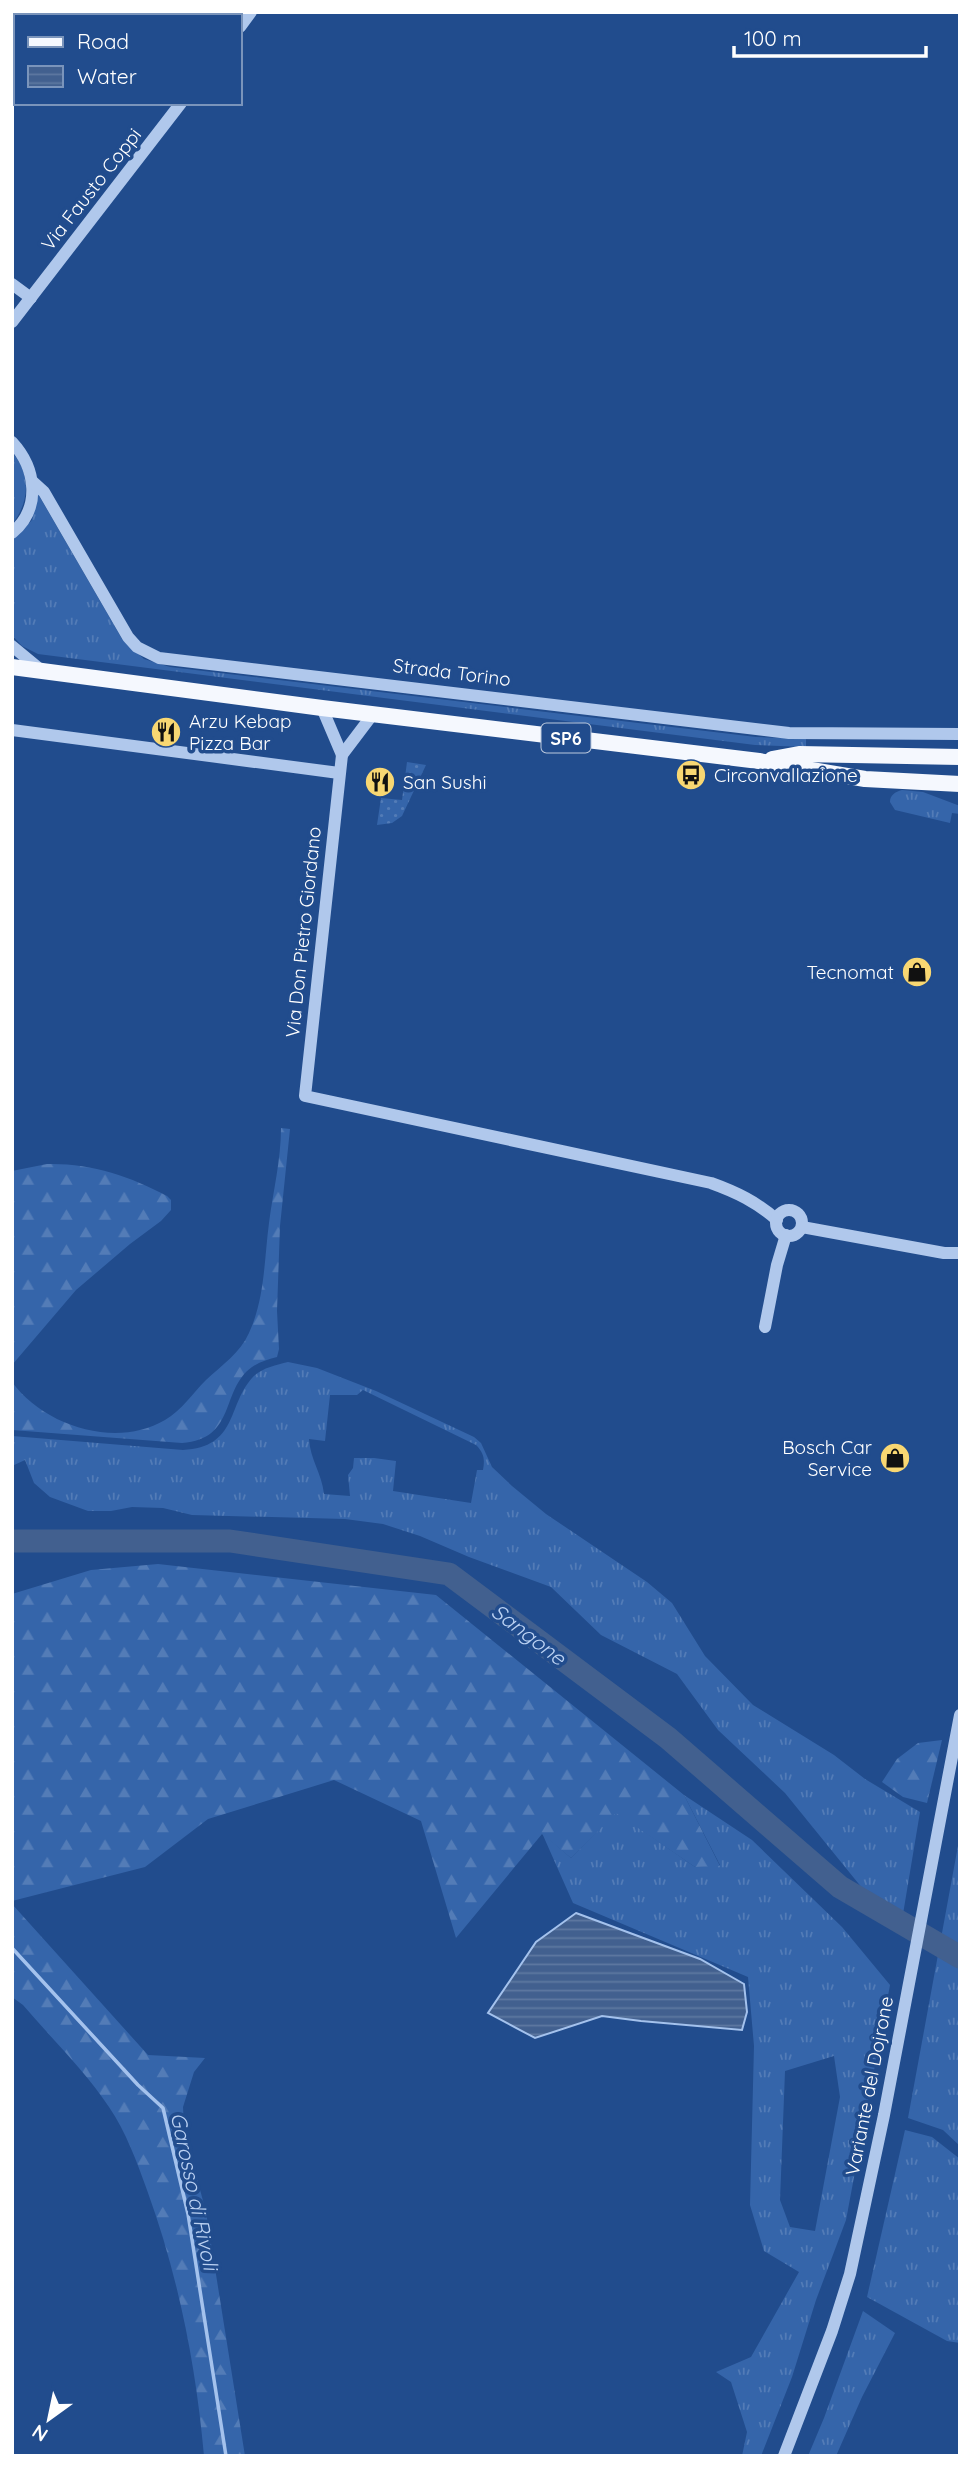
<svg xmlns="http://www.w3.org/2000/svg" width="972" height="2468" font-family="Quicksand,sans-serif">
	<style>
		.grass { fill: url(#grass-tufts); fill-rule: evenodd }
		.forest { fill: url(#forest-firs) }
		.garden { fill: url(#garden-dots) }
		.water { fill: url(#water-rules); stroke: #a4c2ed; stroke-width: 2 }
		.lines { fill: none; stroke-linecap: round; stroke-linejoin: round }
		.stream { stroke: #a4c2ed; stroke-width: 3.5 }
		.river { stroke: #42608f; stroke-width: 23 }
		.minor { stroke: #b0c8ec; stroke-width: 12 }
		.major { stroke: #f5f8fe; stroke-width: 16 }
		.labels { text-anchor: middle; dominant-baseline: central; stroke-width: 7; stroke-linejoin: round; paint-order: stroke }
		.shield { fill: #214c8d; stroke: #bcc9dd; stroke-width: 2 }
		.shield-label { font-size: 18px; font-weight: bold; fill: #fff }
		.street-label { font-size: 19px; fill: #fff; stroke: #214c8d }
		.poi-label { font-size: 19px; fill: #fff; stroke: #214c8d; text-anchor: start }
		.water-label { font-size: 21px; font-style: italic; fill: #bcd2f3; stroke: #214c8d }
	</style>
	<defs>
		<pattern id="grass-tufts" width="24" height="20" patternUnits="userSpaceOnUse" patternTransform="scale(1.75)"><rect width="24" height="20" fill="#3565aa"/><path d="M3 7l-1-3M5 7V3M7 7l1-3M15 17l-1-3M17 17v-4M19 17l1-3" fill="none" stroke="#537cb7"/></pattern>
		<pattern id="forest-firs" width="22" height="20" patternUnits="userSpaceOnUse" patternTransform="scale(1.75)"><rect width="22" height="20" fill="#3565aa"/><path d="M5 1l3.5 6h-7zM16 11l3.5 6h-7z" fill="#537cb7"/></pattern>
		<pattern id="garden-dots" width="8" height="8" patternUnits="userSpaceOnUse" patternTransform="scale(1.75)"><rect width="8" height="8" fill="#3565aa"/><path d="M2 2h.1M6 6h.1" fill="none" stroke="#537cb7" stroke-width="1.8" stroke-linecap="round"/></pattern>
		<pattern id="water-rules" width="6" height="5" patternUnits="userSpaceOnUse" patternTransform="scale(1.75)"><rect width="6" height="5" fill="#42608f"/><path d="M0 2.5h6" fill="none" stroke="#5e78a0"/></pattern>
	</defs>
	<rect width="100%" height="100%" fill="#214c8d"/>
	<g class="grass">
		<path d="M12,452C31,474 30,502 12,524Z"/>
		<path d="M38,494L122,639L144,659L170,667L756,737L806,739V747L755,745L38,654L22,646L12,635V541L32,520Z"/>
		<path d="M902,790L923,792L960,806V814L952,813L950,823L895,810L890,802C890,795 895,792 902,790Z"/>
		<path d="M288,1362L317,1368L376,1391L474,1437L481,1443L492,1467L512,1486L546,1514L647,1582L672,1603L705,1656L753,1705L834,1755L865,1779L920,1812L903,1914L871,1899L785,1793L718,1730L677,1674L601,1635L551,1587L469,1557L420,1536L383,1524L345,1519L192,1515L163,1508L132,1507L111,1511H88L50,1497L34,1483L25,1460L12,1466V1436L183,1450C238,1447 227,1406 252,1378C261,1368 276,1365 288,1362ZM363,1390L476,1445C484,1453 485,1459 483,1470H477L471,1503L393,1491L396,1461L374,1458H354L353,1468L348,1475L350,1496L324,1494C322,1474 310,1459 309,1439L325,1441L330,1395H357Z"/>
		<path d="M684,1795L752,1840L842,1927L890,1985L846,2220L816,2300L792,2377L761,2456H742L747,2432L731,2382L716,2372L751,2357L799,2272L764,2251L750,2205L754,2046L748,1977L573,1903L542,1833L571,1858L616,1812L695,1867L720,1865ZM834,2056L840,2097L815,2231L790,2227L780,2200L785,2071Z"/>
		<path d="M960,1835V2146L943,2130L908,2118Z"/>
		<path d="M905,2130L932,2137L960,2159V2343L947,2341L867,2297Z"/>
		<path d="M863,2311L895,2333L862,2397L836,2456H808L824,2418Z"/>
	</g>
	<g class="forest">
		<path d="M281,1128L290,1129L280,1226L277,1311L279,1349L277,1357C269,1359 259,1362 252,1367C220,1390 237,1439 182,1443L12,1430V1382C44,1426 116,1449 165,1420C182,1410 192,1394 206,1380C222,1365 240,1353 249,1333C265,1298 264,1261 269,1223C273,1192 281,1160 281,1128Z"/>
		<path d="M47,1164C90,1163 130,1176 167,1196L171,1200V1210L161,1221L130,1244L76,1290L12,1365V1171Z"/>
		<path d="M158,1564L436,1595L684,1795L720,1866L695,1867L616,1813L571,1858L542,1834L456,1938L421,1821L334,1780L208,1819L145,1867L12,1901V1594L91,1570Z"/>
		<path d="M942,1740L927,1803L903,1797L882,1782L897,1759L918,1743Z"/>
		<path d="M12,1904L148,2055L205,2058L194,2072L183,2107L184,2130L206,2212L245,2456H204C196,2365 178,2275 147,2190C137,2162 126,2132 109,2107C85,2071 52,2039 23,2005L12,1997Z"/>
	</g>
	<path class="garden" d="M407,762L426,765L402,816L392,823L377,825L381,798L402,800Z"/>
	<path class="water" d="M576,1913L700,1959L744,1984L747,2012L742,2030L641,2021L602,2016L535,2038L488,2013L536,1942Z"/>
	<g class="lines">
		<path class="stream" d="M12,1948L138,2085L163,2108L188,2214L226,2456"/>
		<path class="river" d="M12,1541H230L449,1574L668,1738L840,1887L960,1957"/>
		<g class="minor">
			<path d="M240,27L251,12"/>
			<path d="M12,284L31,298"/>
			<path d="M12,322L181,103"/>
			<path d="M12,442C36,468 42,508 12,533"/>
			<path d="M33,482L44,492L128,637L137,647L159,658L789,733L960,734"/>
			<path d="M12,646L41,670"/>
			<path d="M322,708L342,755"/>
			<path d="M373,714L342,755L305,1096L711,1183C736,1192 757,1202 777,1220"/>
			<path d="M12,730L339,773"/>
			<circle cx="789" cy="1223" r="13"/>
			<path d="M802,1227L944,1253H960"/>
			<path d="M765,1327L777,1265L786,1235"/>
			<path d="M784,2456L832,2331L850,2274L884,2115L960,1715"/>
		</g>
		<g class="major">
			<path d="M12,667L322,708L759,761L865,779L960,784"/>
			<path d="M772,759L799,754L960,757"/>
		</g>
	</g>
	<defs>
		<g id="restaurant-disc" transform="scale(1.575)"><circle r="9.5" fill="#f8d772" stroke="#214c8d"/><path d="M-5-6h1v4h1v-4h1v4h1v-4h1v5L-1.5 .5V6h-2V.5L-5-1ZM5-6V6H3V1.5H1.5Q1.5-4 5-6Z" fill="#111"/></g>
		<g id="bus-disc" transform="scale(1.575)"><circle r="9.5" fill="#f8d772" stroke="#214c8d"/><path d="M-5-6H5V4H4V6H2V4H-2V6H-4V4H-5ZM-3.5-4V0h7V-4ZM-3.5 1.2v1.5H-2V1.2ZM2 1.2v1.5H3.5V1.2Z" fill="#111"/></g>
		<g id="shop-disc" transform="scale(1.575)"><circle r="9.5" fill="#f8d772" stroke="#214c8d"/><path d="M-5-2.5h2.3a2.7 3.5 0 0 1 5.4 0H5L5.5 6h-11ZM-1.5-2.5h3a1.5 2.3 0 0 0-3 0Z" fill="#111"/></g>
	</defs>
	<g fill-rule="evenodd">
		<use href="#restaurant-disc" x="166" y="732"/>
		<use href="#bus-disc" x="691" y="775"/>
		<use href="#restaurant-disc" x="380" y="782"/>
		<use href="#shop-disc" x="917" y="972"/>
		<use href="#shop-disc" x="895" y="1458"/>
	</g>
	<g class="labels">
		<rect class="shield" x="541.5" y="723.5" width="49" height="29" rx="5"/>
		<g class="shield-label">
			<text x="566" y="738">SP6</text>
		</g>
		<g class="street-label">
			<text transform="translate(91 189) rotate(-52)">Via Fausto Coppi</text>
			<text transform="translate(452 672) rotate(7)">Strada Torino</text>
			<text transform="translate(303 932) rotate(-84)">Via Don Pietro Giordano</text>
			<text transform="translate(869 2086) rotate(-79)">Variante del Dojrone</text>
		</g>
		<g class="poi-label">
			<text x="189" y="721">Arzu Kebap<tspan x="189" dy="22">Pizza Bar</tspan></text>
			<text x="714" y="775">Circonvallazione</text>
			<text x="403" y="782">San Sushi</text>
			<text x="894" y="972" text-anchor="end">Tecnomat</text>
			<text x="872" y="1447" text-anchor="end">Bosch Car<tspan x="872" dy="22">Service</tspan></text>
		</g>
		<g class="water-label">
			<text transform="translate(529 1634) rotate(37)">Sangone</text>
			<text transform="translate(195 2191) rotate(78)">Garosso di Rivoli</text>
		</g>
	</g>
	<rect width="972" height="2468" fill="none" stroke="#ffffff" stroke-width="28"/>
	<rect x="14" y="14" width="228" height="91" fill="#214c8d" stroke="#7a94bb" stroke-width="2"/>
	<rect x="28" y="37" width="35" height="10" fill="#f5f8fe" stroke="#7a94bb" stroke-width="2"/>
	<text x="77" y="49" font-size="21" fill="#ffffff">Road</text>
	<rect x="28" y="66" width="35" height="21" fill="url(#water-rules)" stroke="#7a94bb" stroke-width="2"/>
	<text x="77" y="84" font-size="21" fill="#ffffff">Water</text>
	<g transform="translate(49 2419) rotate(213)" stroke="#214c8d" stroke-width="5" paint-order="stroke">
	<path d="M0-5L12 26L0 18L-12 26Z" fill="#ffffff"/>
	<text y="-10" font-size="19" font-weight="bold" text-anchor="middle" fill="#ffffff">N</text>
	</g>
	<path d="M734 46v10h192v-10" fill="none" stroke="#ffffff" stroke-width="3.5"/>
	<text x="744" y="46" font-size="21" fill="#ffffff" stroke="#214c8d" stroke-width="5" paint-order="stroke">100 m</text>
</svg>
